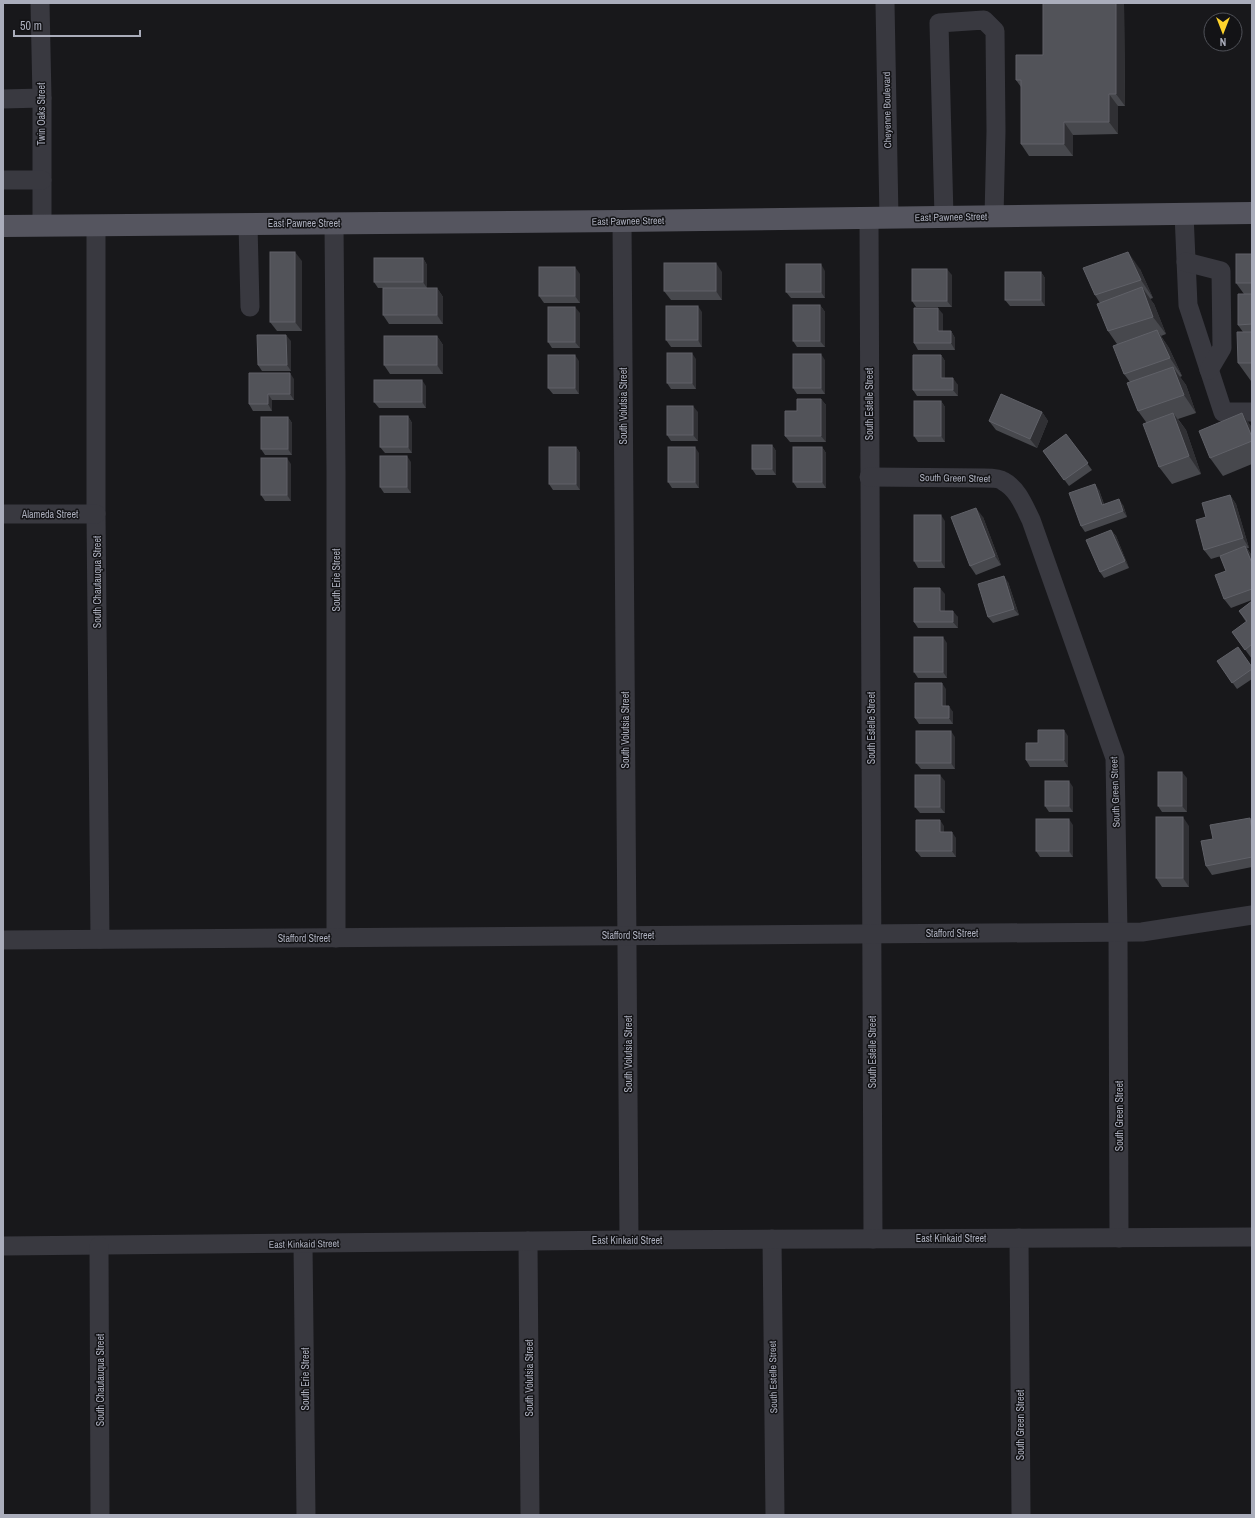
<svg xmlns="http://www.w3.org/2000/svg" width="1255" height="1518" font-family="'Archivo Narrow',sans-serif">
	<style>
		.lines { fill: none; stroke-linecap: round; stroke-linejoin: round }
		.minor { stroke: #393940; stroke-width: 19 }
		.major { stroke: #55555f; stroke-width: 22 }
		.wall { fill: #47484d }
		.shaded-wall { fill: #303034 }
		.building { fill: #525359; stroke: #606168 }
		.labels { text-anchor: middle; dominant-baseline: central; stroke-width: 3; stroke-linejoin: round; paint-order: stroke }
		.street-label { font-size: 10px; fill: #aaadbb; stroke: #131316 }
	</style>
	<rect width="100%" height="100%" fill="#18181b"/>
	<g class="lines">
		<g class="minor">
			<path d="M40,3L42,98V225"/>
			<path d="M885,3L889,218"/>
			<path d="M3,99L42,98"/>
			<path d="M3,180H42"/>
			<path d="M1184,214L1188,305L1223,412H1252"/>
			<path d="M944,217L939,23L984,20L995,31L996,131L994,217"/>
			<path d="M869,218L873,1239"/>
			<path d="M622,221L629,1240"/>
			<path d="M334,223L336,472V938"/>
			<path d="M248,224L250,307"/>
			<path d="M96,225V514L100,939"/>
			<path d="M1186,262L1221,271L1222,348L1209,370"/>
			<path d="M869,477L984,478C990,478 999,478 1003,481C1018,489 1024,506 1031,520L1115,758L1118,932L1119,1238"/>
			<path d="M3,514H96"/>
			<path d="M3,940L1142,932L1252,915"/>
			<path d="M1019,1238L1021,1515"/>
			<path d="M772,1239L775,1515"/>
			<path d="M528,1241L530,1515"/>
			<path d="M303,1244L306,1515"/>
			<path d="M3,1246L629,1240L1252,1237"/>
			<path d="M99,1246L100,1515"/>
		</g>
		<path class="major" d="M3,226L622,221L1252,213"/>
	</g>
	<g class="wall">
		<path d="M1043,3H1124L1125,106H1118V134L1073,135V156H1029L1021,144V87L1016,80L1043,55Z"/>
		<path d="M1252,254V381H1251L1238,363L1243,332L1238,325L1244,294L1236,283Z"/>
		<path d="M423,258L427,265V288H378L374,282Z"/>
		<path d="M302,261V331H277L270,322Z"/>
		<path d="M1140,269L1153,298L1150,299L1154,304L1166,334L1161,336L1169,348L1182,376L1180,377L1186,385L1196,413L1178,419L1186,430L1201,474L1172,484L1159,467L1146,422L1138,411L1130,382L1124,374L1117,344L1108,331L1100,303L1095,295Z"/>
		<path d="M825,271V298H791L786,292Z"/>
		<path d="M722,272V300H671L664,291Z"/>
		<path d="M1041,272L1045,278V306H1010L1005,300Z"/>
		<path d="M580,274V303H544L539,296Z"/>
		<path d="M952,275V307H916L912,301Z"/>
		<path d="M437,288L443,297V324H389L383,315Z"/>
		<path d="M820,305L825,312V347H797L793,341Z"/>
		<path d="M702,312V347H671L666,340Z"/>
		<path d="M580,313V348H552L548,342Z"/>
		<path d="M943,314V331H951L955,338V350H918L914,343Z"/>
		<path d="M437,336L443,345V374H390L384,365Z"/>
		<path d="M291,341V371H262L258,365Z"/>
		<path d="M941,355L945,361V378L958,385V396H917L913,390Z"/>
		<path d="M696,359V389H671L667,383Z"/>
		<path d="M825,360V394H797L793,388Z"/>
		<path d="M579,361V394H553L548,388Z"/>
		<path d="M294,379V400H272V411H253L249,404Z"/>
		<path d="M426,386V408H379L374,402Z"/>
		<path d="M821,399L826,405V442H790L785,436L797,411Z"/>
		<path d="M941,401L945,407V442H918L914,436Z"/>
		<path d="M698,412V441H671L667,435Z"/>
		<path d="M1042,412L1048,421L1037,448L996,430L989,421Z"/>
		<path d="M1242,413L1252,428V464L1223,476L1210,458Z"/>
		<path d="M408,416L412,423V453H385L380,447Z"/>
		<path d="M288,417L292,423V455H265L261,449Z"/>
		<path d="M1066,434L1092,470L1069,486L1043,451Z"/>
		<path d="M772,445L776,451V475H756L752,469Z"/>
		<path d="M576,447L580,453V490H553L549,484Z"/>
		<path d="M822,447L826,453V488H797L793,482Z"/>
		<path d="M699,453V488H672L668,482Z"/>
		<path d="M411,462V493H384L380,487Z"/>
		<path d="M291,464V501H265L261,495Z"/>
		<path d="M1099,490L1104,504L1123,505L1127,517L1085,532L1081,526Z"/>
		<path d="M1230,495L1236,504L1249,548H1247L1252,556V600L1231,608L1224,599L1226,571L1221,556L1211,559L1204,550L1206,517Z"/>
		<path d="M983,517L1001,565L976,575L970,566Z"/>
		<path d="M945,521V568H918L914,561Z"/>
		<path d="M1111,530L1116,536L1129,568L1104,578L1100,572Z"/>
		<path d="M1008,582L1019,615L993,623L988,617Z"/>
		<path d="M945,594V611L958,617V628H918L914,622Z"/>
		<path d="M1252,601V659L1232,632L1246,622L1239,611Z"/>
		<path d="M947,643V678H918L914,672Z"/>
		<path d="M1217,661L1252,667V679L1237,689Z"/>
		<path d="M946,689V706L953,712V724H919L915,718Z"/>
		<path d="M1068,736V767H1030L1026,760L1038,743Z"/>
		<path d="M955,737V769H921L916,763Z"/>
		<path d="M1187,778V812H1162L1158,806Z"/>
		<path d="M945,781V813H920L915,807Z"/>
		<path d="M1073,787V812H1049L1045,806Z"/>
		<path d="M1252,821V867L1212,875L1206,866L1213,839Z"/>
		<path d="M1073,825V857H1040L1036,851Z"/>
		<path d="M944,826V832L956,838V857H921L916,851Z"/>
		<path d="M1189,826V887H1162L1156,878Z"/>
	</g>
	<g class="shaded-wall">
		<path d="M1116,3H1124L1125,106L1116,94Z"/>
		<path d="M1109,94L1118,106V134L1109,122Z"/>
		<path d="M1064,122L1073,135V156L1064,144Z"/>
		<path d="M295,252L302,261V331L295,322Z"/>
		<path d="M1128,252L1140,269L1153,298L1141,280Z"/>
		<path d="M423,258L427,265V288L423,282Z"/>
		<path d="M716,263L722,272V300L716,291Z"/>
		<path d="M821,264L825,271V298L821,292Z"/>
		<path d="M575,267L580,274V303L575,296Z"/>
		<path d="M947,269L952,275V307L947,301Z"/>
		<path d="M1041,272L1045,278V306L1041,300Z"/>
		<path d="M1142,287L1154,304L1166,334L1153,317Z"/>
		<path d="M437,288L443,297V324L437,315Z"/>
		<path d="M820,305L825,312V347L820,341Z"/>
		<path d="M698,306L702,312V347L698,340Z"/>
		<path d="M575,307L580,313V348L575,342Z"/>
		<path d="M938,308L943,314V338L938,331Z"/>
		<path d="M1157,330L1169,348L1182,376L1170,358Z"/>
		<path d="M951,331L955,338V350L951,343Z"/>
		<path d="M286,335L291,341V371L287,365Z"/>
		<path d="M437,336L443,345V374L437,365Z"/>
		<path d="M692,353L696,359V389L692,383Z"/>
		<path d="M821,354L825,360V394L821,388Z"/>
		<path d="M575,355L579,361V394L575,388Z"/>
		<path d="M941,355L945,361V385L941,378Z"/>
		<path d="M1173,367L1186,385L1196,413L1184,395Z"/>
		<path d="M290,373L294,379V400L290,394Z"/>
		<path d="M953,378L958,385V396L953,390Z"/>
		<path d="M422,380L426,386V408L422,402Z"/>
		<path d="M268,394L272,400V411L268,404Z"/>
		<path d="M821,399L826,405V442L821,436Z"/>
		<path d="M941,401L945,407V442L941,436Z"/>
		<path d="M693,406L698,412V441L693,435Z"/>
		<path d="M1042,412L1048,421L1037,448L1030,439Z"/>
		<path d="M1173,413L1186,430L1201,474L1189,456Z"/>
		<path d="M1242,413L1252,428V437Z"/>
		<path d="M408,416L412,423V453L408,447Z"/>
		<path d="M288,417L292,423V455L288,449Z"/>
		<path d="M772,445L776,451V475L772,469Z"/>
		<path d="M576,447L580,453V490L576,484Z"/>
		<path d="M695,447L699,453V488L695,482Z"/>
		<path d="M822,447L826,453V488L822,482Z"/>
		<path d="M407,456L411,462V493L407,487Z"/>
		<path d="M287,458L291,464V501L287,495Z"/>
		<path d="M1095,484L1099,490L1106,511L1102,505Z"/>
		<path d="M1230,495L1236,504L1249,548L1243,538Z"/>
		<path d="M1119,499L1123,505L1127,517L1123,511Z"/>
		<path d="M976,508L983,517L1001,565L995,556Z"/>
		<path d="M941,515L945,521V568L941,561Z"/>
		<path d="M1111,530L1116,536L1129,568L1125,561Z"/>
		<path d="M1245,546L1252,556V563Z"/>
		<path d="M1004,576L1008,582L1019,615L1014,609Z"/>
		<path d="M940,588L945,594V617L940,611Z"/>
		<path d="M953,611L958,617V628L953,622Z"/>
		<path d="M943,637L947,643V678L943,672Z"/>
		<path d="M942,683L946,689V712L942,706Z"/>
		<path d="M949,706L953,712V724L949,718Z"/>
		<path d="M1064,730L1068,736V767L1064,760Z"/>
		<path d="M951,731L955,737V769L951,763Z"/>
		<path d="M1182,772L1187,778V812L1182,806Z"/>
		<path d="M940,775L945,781V813L940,807Z"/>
		<path d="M1069,781L1073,787V812L1069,806Z"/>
		<path d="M1183,817L1189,826V887L1183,878Z"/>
		<path d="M1250,818L1252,821V830Z"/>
		<path d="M1069,819L1073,825V857L1069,851Z"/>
		<path d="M940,820L944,826V838L940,832Z"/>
		<path d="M952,832L956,838V857L952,851Z"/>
	</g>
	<g class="building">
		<path d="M1043,3H1116V94H1109V122H1064V144H1021V80H1016V55H1043Z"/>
		<rect x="270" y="252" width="25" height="70"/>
		<path d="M1128,252L1141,280L1095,295L1083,268Z"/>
		<rect x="1236" y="254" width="16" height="29"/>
		<rect x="374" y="258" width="49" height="24"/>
		<rect x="664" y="263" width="52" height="28"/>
		<rect x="786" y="264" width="35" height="28"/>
		<rect x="539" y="267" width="36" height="29"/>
		<rect x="912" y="269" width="35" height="32"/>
		<rect x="1005" y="272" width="36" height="28"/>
		<path d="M1142,287L1153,317L1108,331L1097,304Z"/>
		<rect x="383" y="288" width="54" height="27"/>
		<path d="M1238,294H1252V324L1238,325Z"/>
		<rect x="793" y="305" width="27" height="36"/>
		<rect x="666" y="306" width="32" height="34"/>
		<rect x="548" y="307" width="27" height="35"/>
		<path d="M914,308H938V331H951V343H914Z"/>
		<path d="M1157,330L1170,358L1124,374L1113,346Z"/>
		<path d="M1237,332H1252V363H1238Z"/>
		<path d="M257,335H286L287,365H258Z"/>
		<rect x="384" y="336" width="53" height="29"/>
		<rect x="667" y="353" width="25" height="30"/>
		<rect x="793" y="354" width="28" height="34"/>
		<rect x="548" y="355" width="27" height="33"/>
		<path d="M913,355H941V378H953V390H913Z"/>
		<path d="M1173,367L1184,395L1138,411L1127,383Z"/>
		<path d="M249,373H290V394H268V404H249Z"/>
		<rect x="374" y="380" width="48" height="22"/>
		<path d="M1001,394L1042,412L1030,439L989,421Z"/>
		<path d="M797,399H821V436H785V411H797Z"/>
		<rect x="914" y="401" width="27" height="35"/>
		<rect x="667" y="406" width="26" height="29"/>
		<path d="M1173,413L1189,456L1159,467L1143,424Z"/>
		<path d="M1242,413L1252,437V441L1210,458L1199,431Z"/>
		<rect x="380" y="416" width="28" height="31"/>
		<rect x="261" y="417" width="27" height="32"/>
		<path d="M1066,434L1088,463L1064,480L1043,451Z"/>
		<rect x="752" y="445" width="20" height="24"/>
		<rect x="549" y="447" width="27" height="37"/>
		<rect x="668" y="447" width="27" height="35"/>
		<rect x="793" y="447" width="29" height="35"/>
		<rect x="380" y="456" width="27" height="31"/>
		<rect x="261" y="458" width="26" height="37"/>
		<path d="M1095,484L1102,505L1119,499L1123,511L1081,526L1069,493Z"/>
		<path d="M1230,495L1243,538L1204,550L1196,520L1206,517L1202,503Z"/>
		<path d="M976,508L995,556L970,566L951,517Z"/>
		<rect x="914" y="515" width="27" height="46"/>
		<path d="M1111,530L1125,561L1100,572L1086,540Z"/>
		<path d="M1245,546L1252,563V589L1224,599L1215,575L1226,571L1220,556Z"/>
		<path d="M1004,576L1014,609L988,617L978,584Z"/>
		<path d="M914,588H940V611H953V622H914Z"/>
		<path d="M1252,601V644L1245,650L1232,632L1247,621L1239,611Z"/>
		<rect x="914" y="637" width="29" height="35"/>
		<path d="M1238,647L1252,667V669L1232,683L1217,661Z"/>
		<path d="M915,683H942V706H949V718H915Z"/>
		<path d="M1038,730H1064V760H1026V743H1038Z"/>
		<rect x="916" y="731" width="35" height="32"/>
		<rect x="1158" y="772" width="24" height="34"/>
		<rect x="915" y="775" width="25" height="32"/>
		<rect x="1045" y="781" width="24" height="25"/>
		<rect x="1156" y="817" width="27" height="61"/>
		<path d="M1250,818L1252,830V857L1206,866L1201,841L1213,839L1210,825Z"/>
		<rect x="1036" y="819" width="33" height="32"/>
		<path d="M916,820H940V832H952V851H916Z"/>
	</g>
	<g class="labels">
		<g class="street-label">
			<text transform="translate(887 110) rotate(-91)">Cheyenne Boulevard</text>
			<text transform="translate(41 114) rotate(-90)">Twin Oaks Street</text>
			<text transform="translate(951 217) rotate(-1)">East Pawnee Street</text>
			<text transform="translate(628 221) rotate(-1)">East Pawnee Street</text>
			<text x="304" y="223">East Pawnee Street</text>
			<text transform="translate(869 404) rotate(-90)">South Estelle Street</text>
			<text transform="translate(623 406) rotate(-90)">South Volutsia Street</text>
			<text transform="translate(955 478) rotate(1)">South Green Street</text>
			<text x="50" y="514">Alameda Street</text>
			<text transform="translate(336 580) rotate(-90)">South Erie Street</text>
			<text transform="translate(97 582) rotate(-90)">South Chautauqua Street</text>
			<text transform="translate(871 728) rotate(-90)">South Estelle Street</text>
			<text transform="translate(625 730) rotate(-90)">South Volutsia Street</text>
			<text transform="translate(1115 792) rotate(-92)">South Green Street</text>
			<text x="952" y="933">Stafford Street</text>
			<text x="628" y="935">Stafford Street</text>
			<text x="304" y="938">Stafford Street</text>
			<text transform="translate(872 1052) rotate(-90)">South Estelle Street</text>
			<text transform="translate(628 1054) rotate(-90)">South Volutsia Street</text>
			<text transform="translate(1119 1116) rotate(-90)">South Green Street</text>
			<text x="951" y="1238">East Kinkaid Street</text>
			<text x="627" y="1240">East Kinkaid Street</text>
			<text transform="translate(304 1244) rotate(-1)">East Kinkaid Street</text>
			<text transform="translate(773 1377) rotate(-91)">South Estelle Street</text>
			<text transform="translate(529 1378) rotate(-90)">South Volutsia Street</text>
			<text transform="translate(305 1379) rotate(-90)">South Erie Street</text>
			<text transform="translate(100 1380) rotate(-90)">South Chautauqua Street</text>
			<text transform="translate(1020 1425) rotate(-90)">South Green Street</text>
		</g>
	</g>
	<rect width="1255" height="1518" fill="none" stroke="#aaadbb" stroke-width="8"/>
	<g transform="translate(1223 32) rotate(180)"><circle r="19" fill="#131316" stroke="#4f5158"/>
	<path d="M0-3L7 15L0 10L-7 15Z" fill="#ffd42c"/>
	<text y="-6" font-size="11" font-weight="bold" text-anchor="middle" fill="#aaadbb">N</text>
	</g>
	<path d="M14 30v6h126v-6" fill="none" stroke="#aaadbb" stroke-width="2"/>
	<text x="20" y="30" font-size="12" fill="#aaadbb" stroke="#131316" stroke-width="3" paint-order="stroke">50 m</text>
</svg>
